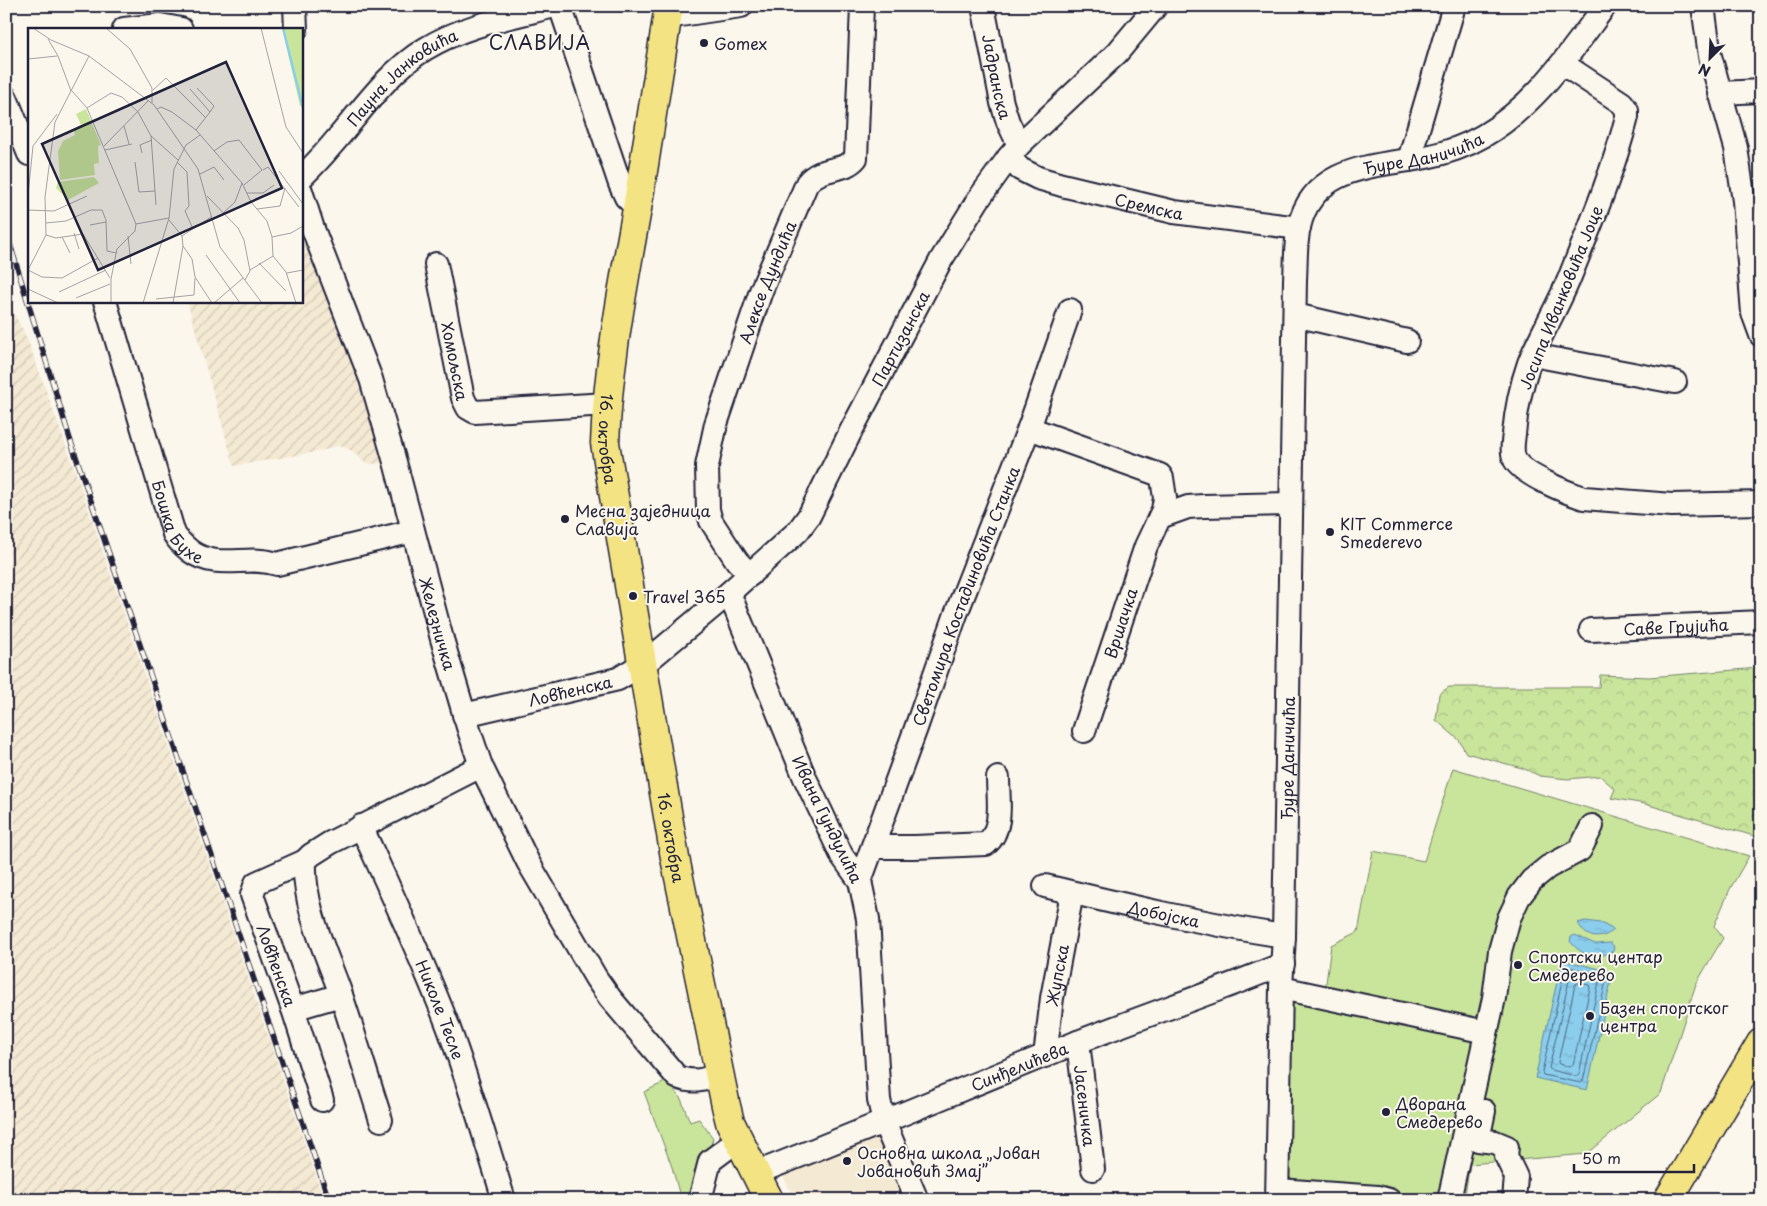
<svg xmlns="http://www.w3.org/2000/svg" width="1767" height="1206" font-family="'Playpen Sans',sans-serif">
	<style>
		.built { fill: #f4e9d3 }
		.industrial { fill: url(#industrial-furrows) }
		.forest { fill: url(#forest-crowns); stroke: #76836b }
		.park { fill: #c9e49b; stroke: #76836b }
		.water { fill: url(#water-ripples); stroke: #6189a5 }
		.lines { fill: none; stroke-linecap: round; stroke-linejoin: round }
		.shore { stroke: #4c6682; stroke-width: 1 }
		.minor-casing { stroke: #22223b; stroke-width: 26 }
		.major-casing { stroke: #22223b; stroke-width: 31 }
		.minor { stroke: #fbf7ec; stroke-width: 22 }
		.major { stroke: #f4e382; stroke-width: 28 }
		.rail-casing { stroke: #22223b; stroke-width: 5.5 }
		.rail { stroke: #fbf7ec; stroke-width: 4; stroke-dasharray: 11; stroke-linecap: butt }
		.poi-dot { fill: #22223b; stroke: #fbf7ec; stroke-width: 2 }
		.labels { text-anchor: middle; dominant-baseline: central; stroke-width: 4; stroke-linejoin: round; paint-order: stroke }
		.poi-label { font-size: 16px; fill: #22223b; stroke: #fbf7ec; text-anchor: start }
		.street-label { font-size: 16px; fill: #22223b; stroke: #fbf7ec }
		.quarter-label { font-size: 19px; letter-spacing: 1px; fill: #22223b; stroke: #fbf7ec }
		.inset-river { fill: none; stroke: #8bcdec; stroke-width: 2.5 }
		.inset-road { fill: none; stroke: #a4a2a5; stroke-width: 1 }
		.view { fill: #22223b; fill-opacity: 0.15; stroke: #22223b; stroke-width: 2.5 }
		.inset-edge { fill: none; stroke: #22223b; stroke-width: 2.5 }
	</style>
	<defs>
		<pattern id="industrial-furrows" width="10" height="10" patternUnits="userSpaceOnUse" patternTransform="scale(1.25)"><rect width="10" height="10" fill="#f4e9d3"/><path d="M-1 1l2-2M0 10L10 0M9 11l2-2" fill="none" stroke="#d1c8b6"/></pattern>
		<pattern id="forest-crowns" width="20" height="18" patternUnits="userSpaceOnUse" patternTransform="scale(1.25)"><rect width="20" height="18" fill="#c9e49b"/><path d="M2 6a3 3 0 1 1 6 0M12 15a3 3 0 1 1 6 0" fill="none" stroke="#acc386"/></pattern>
		<pattern id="water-ripples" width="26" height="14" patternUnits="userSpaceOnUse" patternTransform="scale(1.25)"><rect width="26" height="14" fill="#8bcdec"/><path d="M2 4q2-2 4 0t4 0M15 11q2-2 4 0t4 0" fill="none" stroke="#78b0cb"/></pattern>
	</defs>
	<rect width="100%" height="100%" fill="#fbf7ec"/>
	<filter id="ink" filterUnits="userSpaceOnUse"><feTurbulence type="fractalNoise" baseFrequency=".02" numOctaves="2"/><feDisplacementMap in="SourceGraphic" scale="10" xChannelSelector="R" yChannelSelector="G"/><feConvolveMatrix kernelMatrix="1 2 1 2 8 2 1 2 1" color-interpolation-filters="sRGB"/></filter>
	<g filter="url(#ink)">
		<path class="built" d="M874,1134L886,1152L910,1200H795L780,1170Z"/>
		<g class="industrial">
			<path d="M301,215L380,426L388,463L366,464L352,451L340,445L321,451L234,466L187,301H301Z"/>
			<path d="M6,298L27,338L78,479L324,1200H6Z"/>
		</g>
		<path class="forest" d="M1759,668L1761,671V838L1645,804L1611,798L1615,789L1600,776L1568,779L1540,776L1522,768L1466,753L1459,740L1436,720L1439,694L1449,687H1599L1600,675L1649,677Z"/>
		<g class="park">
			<path d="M1453,768L1749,856L1730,889L1714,926L1723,938L1696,984L1661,1093L1587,1154L1470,1164L1464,1200H1287L1293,989L1325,991L1331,945L1358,932L1373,851L1424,861Z"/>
			<path d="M667,1081L681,1099L690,1122L699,1119L713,1138L696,1200H681L672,1167L644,1092Z"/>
		</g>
		<g class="water">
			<path d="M1585,921L1601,923L1614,930C1600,941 1586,939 1578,923Z"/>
			<path d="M1575,935L1595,944L1611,943L1614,947L1613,951C1597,960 1581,956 1570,941L1571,937Z"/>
			<path d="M1562,960L1613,972L1587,1090L1535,1078Z"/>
		</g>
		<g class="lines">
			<g class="shore">
				<path d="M1568,967L1605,975L1607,977L1583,1081L1581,1083L1543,1075L1542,1072L1565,968Z"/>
				<path d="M1572,974L1598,980L1599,982L1579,1074L1576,1076L1551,1070L1549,1068L1570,976Z"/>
				<path d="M1578,983L1589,985L1590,988L1573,1065L1570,1067L1559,1064L1558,1062L1575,985Z"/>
			</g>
			<g class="minor-casing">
				<g id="minor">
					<path d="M295,6L296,29"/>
					<path d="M560,6L620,184L626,197L637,208"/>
					<path id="s1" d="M983,6L1002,103L1008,122L1019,145"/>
					<path d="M1703,6L1710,56L1736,148L1744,201L1753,313L1761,335"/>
					<path d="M667,17L741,6"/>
					<path d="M124,29L160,25L181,29"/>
					<path d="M1563,64L1622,103L1627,110V117C1614,169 1591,224 1571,274C1559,305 1541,333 1529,363C1521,386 1516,410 1514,434C1513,442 1511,452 1515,460C1523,475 1568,493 1584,498L1672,505L1761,503"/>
					<path d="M1720,93L1761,91"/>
					<path d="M6,98L29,154"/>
					<path id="s2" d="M1009,157L1020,169L1038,178L1062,185L1174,212L1299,228"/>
					<path d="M1409,160L1454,6"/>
					<path id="s3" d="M301,178C311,168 321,158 330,147C360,113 386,73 425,49C464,25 511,17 555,6"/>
					<path id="s4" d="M301,191L313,229L371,379L395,462L442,639L468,727L481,766L528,862L596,978L610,998L677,1077C693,1083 705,1081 720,1073"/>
					<path id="s5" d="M436,264L463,398L468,408L475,412L607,404"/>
					<path id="s6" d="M105,301L174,534C178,541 184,546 190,551C217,571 248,554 277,564L413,531"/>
					<path d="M1295,315L1407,341"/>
					<path d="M1533,355L1675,382"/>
					<path d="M1029,428L1160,475L1162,478L1165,498L1163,510L1146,546L1084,731"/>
					<path d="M1160,517L1188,507L1204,506L1290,504"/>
					<path id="s7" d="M750,575L737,561L711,521L708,510L707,466L716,424L761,291L807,183C822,165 844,173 856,158L862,6"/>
					<path d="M729,593L805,778L842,856L860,881L868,919L879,1100L884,1122L917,1200"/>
					<path id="s8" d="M1591,630L1761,622"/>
					<path id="s9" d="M464,715L618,679L650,659L729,593L798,531L809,516L851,431L941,260L978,200L1009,157L1019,145L1117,53L1156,6"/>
					<path id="s10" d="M361,826C391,892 422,958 448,1026C469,1083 486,1141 504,1200"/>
					<path d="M873,847H915L986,844C1004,830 998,798 998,778"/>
					<path id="s11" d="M305,861L256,883L252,895L293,1009L322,1100"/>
					<path id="s12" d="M860,881L916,728L956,614L1029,428L1070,310"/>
					<path id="s13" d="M1045,886C1124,905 1204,924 1284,936"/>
					<path d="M1281,988L1486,1032"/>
					<path d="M293,1009L341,995"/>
					<path id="s14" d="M1078,1042L1093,1169"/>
					<path id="s15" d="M1045,1056L1052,998L1072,893"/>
					<path d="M1484,1111L1478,1140L1495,1142L1507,1147L1506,1156L1516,1177L1514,1200"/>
					<path d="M381,1120C367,1077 354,1033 339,989C324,948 303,905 305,861L311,855L330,843L481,766"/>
					<path id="s16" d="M756,1173C864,1131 971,1085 1078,1042C1146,1015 1216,992 1283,964"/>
					<path d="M1278,1190L1378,1197L1389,1200"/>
					<path d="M700,1200L710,1161L738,1140"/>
					<path id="s17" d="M1277,1200L1281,988L1284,936L1295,280C1296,263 1295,244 1299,227C1313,164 1377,167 1426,157C1446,153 1466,146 1483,136C1536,105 1569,54 1605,6"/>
					<path d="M1449,1200L1494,998L1500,951L1509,918L1519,897L1532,880L1548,867L1580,850L1592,826"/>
				</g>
			</g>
			<g class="major-casing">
				<g id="major">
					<path id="s18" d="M669,6C658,74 648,142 637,209C623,287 608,364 605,443L675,858L726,1106L730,1122L769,1200"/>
					<path d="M1668,1200L1761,1043"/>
				</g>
			</g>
			<use href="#minor" class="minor"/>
			<use href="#major" class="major"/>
			<g class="rail-casing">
				<path id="rail" d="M6,231L70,439L329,1200"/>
			</g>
			<use href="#rail" class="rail"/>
		</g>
	</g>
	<g class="poi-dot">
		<circle cx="704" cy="43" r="5"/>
		<circle cx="565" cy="519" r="5"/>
		<circle cx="1330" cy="532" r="5"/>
		<circle cx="633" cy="596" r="5"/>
		<circle cx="1518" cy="965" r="5"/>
		<circle cx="1590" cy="1016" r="5"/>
		<circle cx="1386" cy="1112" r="5"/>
		<circle cx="847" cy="1161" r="5"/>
	</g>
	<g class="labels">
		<g class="poi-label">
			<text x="714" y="43">Gomex</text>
			<text x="575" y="510">Месна заједница<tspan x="575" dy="18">Славија</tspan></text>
			<text x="1340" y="523">KIT Commerce<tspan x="1340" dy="18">Smederevo</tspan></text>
			<text x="643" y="596">Travel 365</text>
			<text x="1528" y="956">Спортски центар<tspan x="1528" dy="18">Смедерево</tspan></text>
			<text x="1600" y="1007">Базен спортског<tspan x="1600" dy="18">центра</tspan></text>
			<text x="1396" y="1103">Дворана<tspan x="1396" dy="18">Смедерево</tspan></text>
			<text x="857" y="1152">Основна школа „Јован<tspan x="857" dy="18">Јовановић Змај”</tspan></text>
		</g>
		<g class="street-label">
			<text stroke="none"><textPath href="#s1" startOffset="72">Јадранска</textPath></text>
			<text stroke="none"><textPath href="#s3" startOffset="144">Пауна Јанковића</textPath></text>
			<text stroke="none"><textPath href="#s17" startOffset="1128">Ђуре Даничића</textPath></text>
			<text stroke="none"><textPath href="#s2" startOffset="151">Сремска</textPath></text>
			<text stroke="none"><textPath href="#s7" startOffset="316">Алексе Дундића</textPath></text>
			<text transform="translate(1560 297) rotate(-68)">Јосипа Иванковића Јоце</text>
			<text stroke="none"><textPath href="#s9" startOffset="610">Партизанска</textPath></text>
			<text stroke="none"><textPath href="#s5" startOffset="99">Хомољска</textPath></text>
			<text stroke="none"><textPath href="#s18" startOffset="438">16. октобра</textPath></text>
			<text stroke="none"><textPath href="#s6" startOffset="234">Бошка Бухе</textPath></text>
			<text stroke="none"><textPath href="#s12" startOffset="304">Светомира Костадиновића Станка</textPath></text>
			<text stroke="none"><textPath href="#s4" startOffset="454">Железничка</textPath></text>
			<text transform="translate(1120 623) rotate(-72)">Вршачка</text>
			<text stroke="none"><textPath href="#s8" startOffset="85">Саве Грујића</textPath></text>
			<text stroke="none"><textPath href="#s9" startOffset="109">Ловћенска</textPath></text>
			<text stroke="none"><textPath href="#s17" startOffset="442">Ђуре Даничића</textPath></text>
			<text transform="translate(828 819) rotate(64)">Ивана Гундулића</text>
			<text stroke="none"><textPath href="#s18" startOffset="842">16. октобра</textPath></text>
			<text stroke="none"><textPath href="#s13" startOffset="122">Добојска</textPath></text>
			<text stroke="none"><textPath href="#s11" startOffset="141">Ловћенска</textPath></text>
			<text stroke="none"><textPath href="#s15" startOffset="82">Жупска</textPath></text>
			<text stroke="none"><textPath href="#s10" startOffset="200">Николе Тесле</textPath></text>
			<text stroke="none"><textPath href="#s16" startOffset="284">Синђелићева</textPath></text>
			<text stroke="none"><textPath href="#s14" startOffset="64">Јасеничка</textPath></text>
		</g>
		<g class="quarter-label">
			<text x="540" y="42">СЛАВИЈА</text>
		</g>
	</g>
	<g transform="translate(28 28)">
		<rect width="275" height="275" fill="#fbf7ec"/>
		<path d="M254,0H275V77L272,78Z" fill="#c9e49b"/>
		<path d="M66,149L71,155L40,172L28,160L30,154Z" fill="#c9e49b"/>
		<path d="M58,81L73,117L70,118L71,135L66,136L67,147L32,152L30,123L35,113L47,107L45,101L53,97L48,86Z" fill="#c9e49b"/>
		<path class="inset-river" d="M255,0L275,80"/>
		<path class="inset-road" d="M5,0L23,12L61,28L126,77L170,141L192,219L234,275M78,0L102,21L124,60V75M233,0L258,99L275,125M20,11L30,28L43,63M0,31L29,28M169,60L186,78L182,84M162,61L182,84L168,102M125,62L138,50L178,90M44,63L59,80L108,196L107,203L89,221L83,251V275M59,80L83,65L94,69L110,84L123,108L150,132M129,81L133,79L144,84L168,102L214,155L223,174L239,193L244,209L245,228L258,244L268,275M96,98L101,116M123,108L128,177M76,118L120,73M77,122L104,116M186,123L199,114L211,112L234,142L216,157M114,125L112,117L124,112M107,134L111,164L127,163M149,134L159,144L161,178L157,183L165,201M235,142L240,139L271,179M251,143L275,176M172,146L186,139L196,152M219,165H235L246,157M0,167L5,118L29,86M179,168L210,200L216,212L222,243L217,252M229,181L252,178L257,160M0,182L26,183L59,168M195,185L207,174L214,155M141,192L154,208L183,189M18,195L38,193L63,182H74L78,192L79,223L88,225M108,196L141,190M62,197L78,194M46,205L51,221M18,207L28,210L55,206L82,250M100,208L103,236M154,208L155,218L164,231L167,249L184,275M34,209L42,225M244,209L263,205L275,198M178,227L212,275M231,235L258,263M0,242L14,249L34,250L70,230M0,242L18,207L17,169L27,94L61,28M222,242L245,228M259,245L275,242M0,261L30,275M31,264L78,242M48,270L82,256M128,271L166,267L167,250M115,275L141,190L146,141L158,117L172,107M145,275L155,218M186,275L215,250"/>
		<path class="view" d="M198,34L254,160L70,242L14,116Z"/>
		<rect width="275" height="275" class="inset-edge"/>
	</g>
	<rect width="1767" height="1206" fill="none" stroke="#fbf7ec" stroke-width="25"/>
	<rect x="12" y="12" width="1742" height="1181" fill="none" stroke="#22223b" stroke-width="2" filter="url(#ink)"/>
	<g transform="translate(1710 58) rotate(204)" stroke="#fbf7ec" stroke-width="4" paint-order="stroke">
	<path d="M0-4L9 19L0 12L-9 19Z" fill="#22223b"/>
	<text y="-8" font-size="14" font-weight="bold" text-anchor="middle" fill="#22223b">N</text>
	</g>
	<path d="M1574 1164v8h120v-8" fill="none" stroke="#22223b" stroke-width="2.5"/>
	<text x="1582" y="1164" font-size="15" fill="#22223b" stroke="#fbf7ec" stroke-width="4" paint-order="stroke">50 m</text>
</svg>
